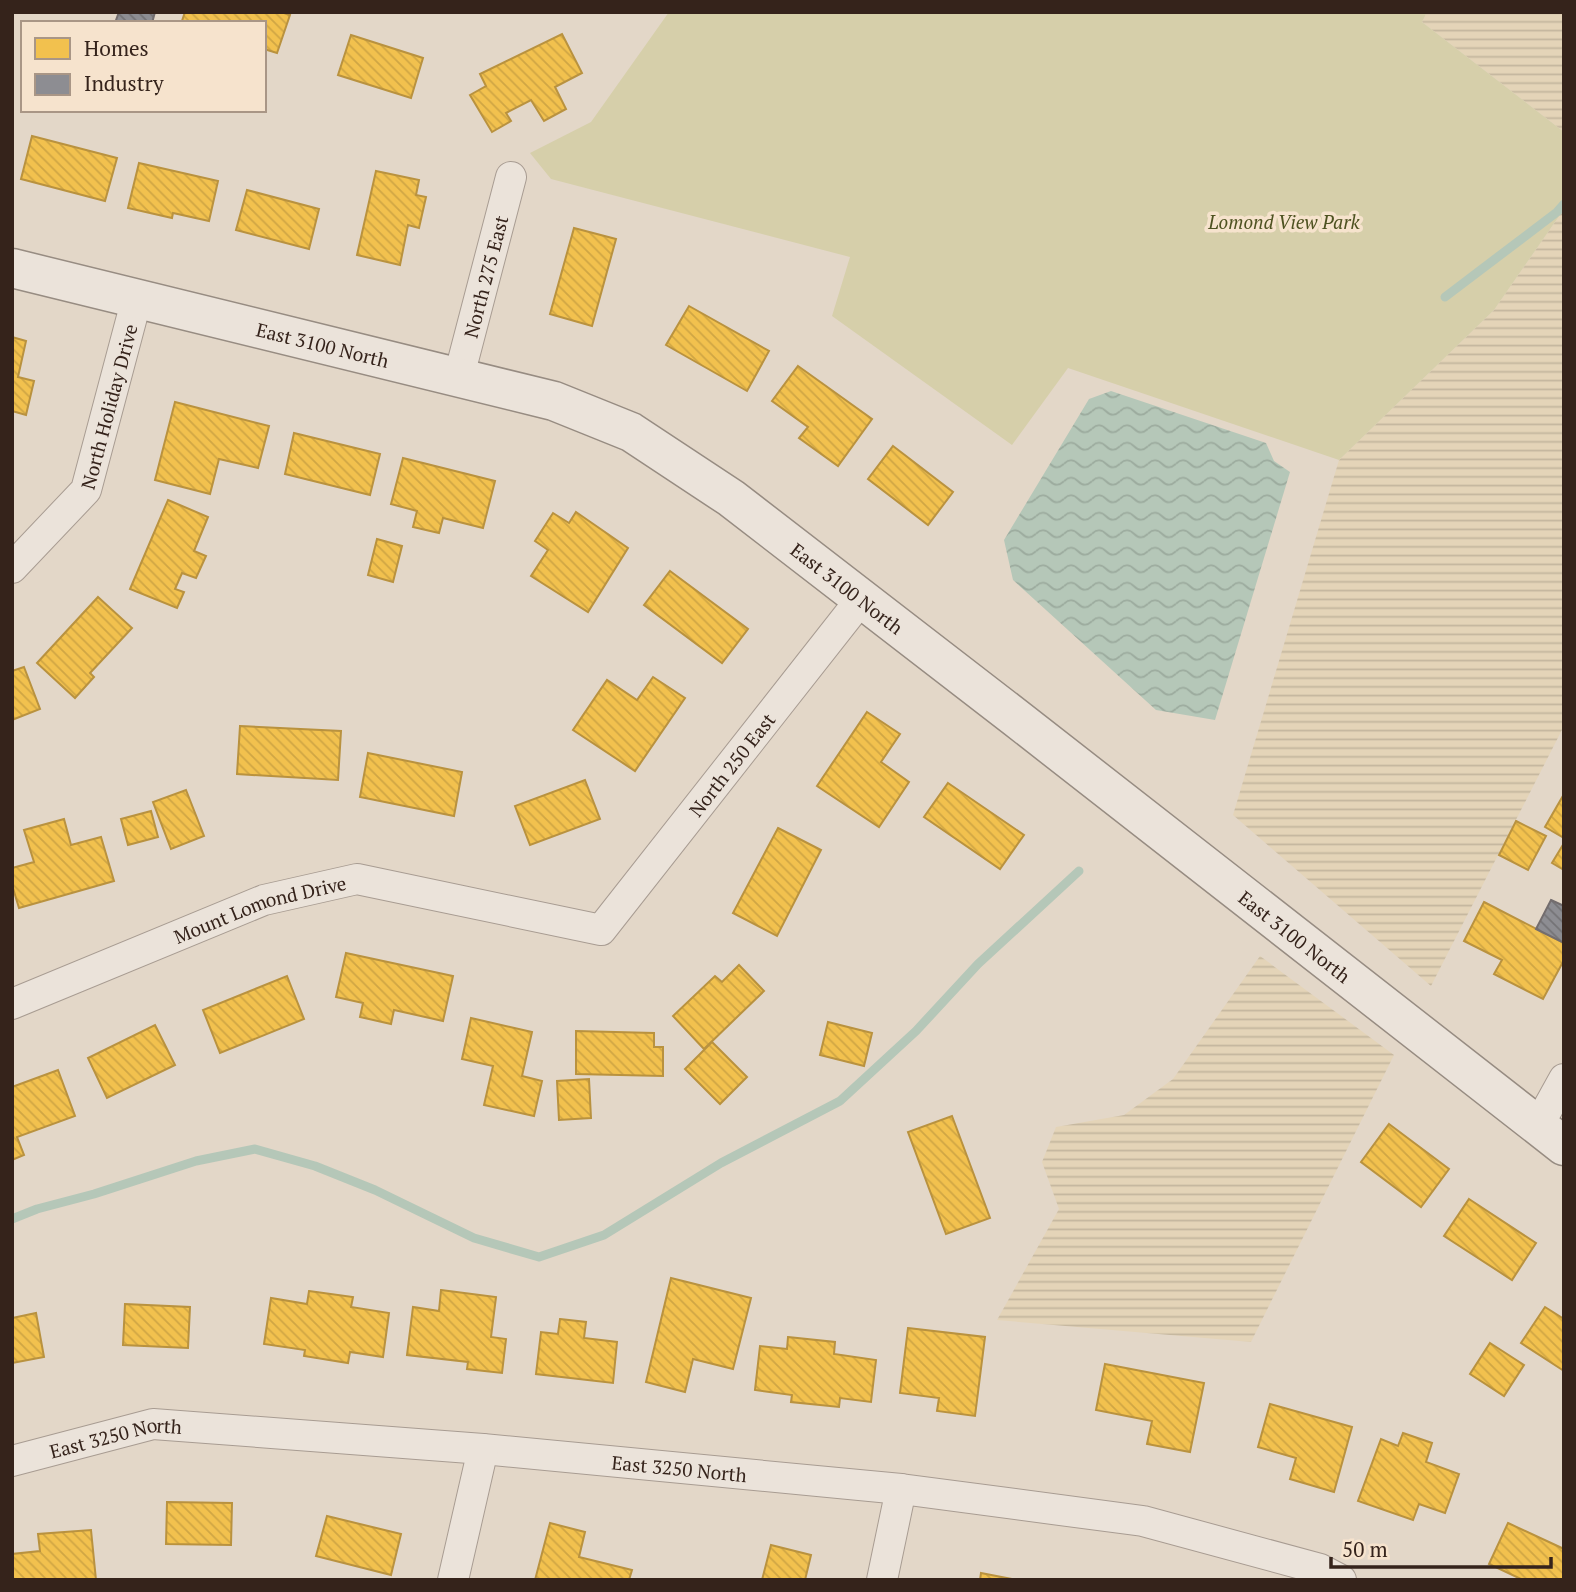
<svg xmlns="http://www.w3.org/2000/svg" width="1576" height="1592" font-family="'PT Serif',serif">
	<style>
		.farmland { fill: url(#farmland-rules) }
		.green { fill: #d6cfaa }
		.water { fill: url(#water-waves) }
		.homes { fill: url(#homes-back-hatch); stroke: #b9923f; stroke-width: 2 }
		.industry { fill: url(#industry-back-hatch); stroke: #736d6e; stroke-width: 2 }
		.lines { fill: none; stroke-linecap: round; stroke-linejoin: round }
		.stream { stroke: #b5c7b8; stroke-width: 9 }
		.street-casing { stroke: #a89c92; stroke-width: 32 }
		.secondary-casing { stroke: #978c82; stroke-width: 41 }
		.street { stroke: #ebe3da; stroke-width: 30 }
		.secondary { stroke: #ebe3da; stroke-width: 38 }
		.labels { text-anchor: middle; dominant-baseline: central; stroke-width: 7; stroke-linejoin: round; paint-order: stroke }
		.park-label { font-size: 19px; font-style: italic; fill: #4e5221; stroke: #f6e3cd }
		.street-label { font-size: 19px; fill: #35231b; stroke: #f6e3cd }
	</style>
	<defs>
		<pattern id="farmland-rules" width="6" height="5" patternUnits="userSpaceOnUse" patternTransform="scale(1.75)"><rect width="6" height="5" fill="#e4d4b8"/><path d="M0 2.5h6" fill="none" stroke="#c4b69e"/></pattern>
		<pattern id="water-waves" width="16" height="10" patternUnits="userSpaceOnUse" patternTransform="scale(1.75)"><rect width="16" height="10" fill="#b5c7b8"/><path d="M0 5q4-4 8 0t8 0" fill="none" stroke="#9cab9e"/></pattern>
		<pattern id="homes-back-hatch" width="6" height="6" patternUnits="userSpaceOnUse" patternTransform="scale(1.75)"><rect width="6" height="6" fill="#f2c14e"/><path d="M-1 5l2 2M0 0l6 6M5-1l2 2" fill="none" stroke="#d0a644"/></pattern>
		<pattern id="industry-back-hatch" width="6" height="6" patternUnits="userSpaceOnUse" patternTransform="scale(1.75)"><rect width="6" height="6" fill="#8d8d92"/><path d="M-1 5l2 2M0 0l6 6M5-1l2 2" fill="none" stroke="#747376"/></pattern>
	</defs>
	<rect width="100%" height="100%" fill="#e3d7c8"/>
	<g class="farmland">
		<path d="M1427,12H1564V132L1422,22Z"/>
		<path d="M1564,209V726L1431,986L1233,815L1339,460L1494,310Z"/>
		<path d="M1260,956L1394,1055L1251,1342L997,1320L1059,1209L1042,1162L1056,1127L1124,1115L1173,1079Z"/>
	</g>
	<path class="green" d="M669,12H1427L1422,22L1564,132V209L1494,310L1339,460L1068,368L1012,445L832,316L850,257L551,179L530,153L591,122Z"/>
	<path class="water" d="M1111,391L1266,443L1274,461L1290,472L1215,720L1156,710L1013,580L1004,540L1089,399Z"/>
	<g class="homes">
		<path d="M185,12H281L290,15L277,53L264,49V23H187L182,21Z"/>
		<path d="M562,34L582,73L555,87L566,109L544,121L531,100L506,113L511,121L492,132L470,95L486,86L480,74Z"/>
		<path d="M351,35L423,58L411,98L338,75Z"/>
		<path d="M32,136L117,158L105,201L21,179Z"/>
		<path d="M139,163L218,181L209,221L173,213L172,218L128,208Z"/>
		<path d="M376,171L419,180L416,195L426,197L419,228L408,225L400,265L357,255Z"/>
		<path d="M247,190L319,209L309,249L236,230Z"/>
		<path d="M574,228L616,239L592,326L550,314Z"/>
		<path d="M689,306L769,351L747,391L666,345Z"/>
		<path d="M12,337L26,341L18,377L34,381L26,415L12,411Z"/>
		<path d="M798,366L872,419L838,466L799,438L808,427L772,401Z"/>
		<path d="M175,402L269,426L258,468L219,459L210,494L155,480Z"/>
		<path d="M294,433L380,454L370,495L285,474Z"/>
		<path d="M893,446L953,492L928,525L868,479Z"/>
		<path d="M403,458L495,481L483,528L443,518L439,533L413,527L417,511L391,504Z"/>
		<path d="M168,500L208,517L194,551L206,556L196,578L182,573L175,589L184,592L177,608L130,589Z"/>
		<path d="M576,512L628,548L588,612L531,576L548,550L535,541L553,513L569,523Z"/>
		<path d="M377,539L402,546L393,582L368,575Z"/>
		<path d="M670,571L748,629L722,663L644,605Z"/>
		<path d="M98,597L132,628L90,673L94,677L75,698L37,663Z"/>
		<path d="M24,667L40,709L12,720V671Z"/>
		<path d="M653,677L685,698L635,771L573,730L607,680L637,700Z"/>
		<path d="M867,712L900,734L881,762L909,782L879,827L817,786Z"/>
		<path d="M240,726L341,731L338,780L237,774Z"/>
		<path d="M368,753L462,772L454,816L360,797Z"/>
		<path d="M585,780L600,819L530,845L515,806Z"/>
		<path d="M948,783L1024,835L1000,869L924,817Z"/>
		<path d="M186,790L204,836L171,849L153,802Z"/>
		<path d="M1564,794V838L1545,827Z"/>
		<path d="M151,811L158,837L128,845L121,819Z"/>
		<path d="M64,819L71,845L101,837L114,881L19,908L12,885V868L34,862L24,830Z"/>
		<path d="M1516,821L1546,836L1528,870L1499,855Z"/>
		<path d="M778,828L821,850L777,936L733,913Z"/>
		<path d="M1564,843V870L1552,863Z"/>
		<path d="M1484,902L1564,943V960L1543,999L1494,974L1502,960L1464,941Z"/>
		<path d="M346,953L453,976L443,1021L394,1010L391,1024L360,1017L363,1003L336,997Z"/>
		<path d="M739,965L764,991L704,1049L673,1016L715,976L722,982Z"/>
		<path d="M287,976L304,1019L220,1053L203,1010Z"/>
		<path d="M471,1018L532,1032L522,1076L542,1081L534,1116L484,1105L493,1066L462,1059Z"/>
		<path d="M828,1022L872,1033L864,1066L820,1055Z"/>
		<path d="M155,1025L175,1065L107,1098L88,1058Z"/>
		<path d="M576,1031L654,1033V1047H663V1076L576,1074Z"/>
		<path d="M712,1042L747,1077L720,1104L685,1069Z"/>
		<path d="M58,1070L75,1116L17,1137L24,1155L12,1160V1087Z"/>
		<path d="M589,1079L591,1118L559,1120L557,1081Z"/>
		<path d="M952,1116L990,1218L946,1234L908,1132Z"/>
		<path d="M1389,1124L1449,1169L1421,1207L1361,1162Z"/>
		<path d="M1469,1199L1536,1243L1512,1280L1444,1236Z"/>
		<path d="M671,1278L751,1298L733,1369L693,1359L685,1392L646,1382Z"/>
		<path d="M441,1290L496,1297L491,1337L506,1339L502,1373L467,1369L468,1362L407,1355L413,1307L439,1311Z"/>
		<path d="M309,1291L353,1297L351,1307L389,1313L383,1357L350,1352L348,1363L304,1356L305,1350L264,1344L271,1298L307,1304Z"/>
		<path d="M125,1304L190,1307L188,1348L123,1345Z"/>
		<path d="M1545,1307L1564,1319V1371L1521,1343Z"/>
		<path d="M36,1313L44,1357L12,1363V1318Z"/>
		<path d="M560,1319L586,1322L584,1338L617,1342L613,1383L536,1374L541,1332L558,1334Z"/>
		<path d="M908,1328L985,1337L975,1416L937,1411L939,1398L900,1393Z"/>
		<path d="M788,1337L835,1342L834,1354L876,1360L871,1402L840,1398L839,1407L791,1402L792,1395L755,1390L760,1346L787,1349Z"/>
		<path d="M1490,1343L1524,1365L1504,1396L1470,1374Z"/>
		<path d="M1105,1364L1204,1383L1190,1452L1147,1444L1152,1421L1096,1410Z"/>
		<path d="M1270,1404L1352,1427L1334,1492L1290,1479L1296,1458L1258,1447Z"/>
		<path d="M1403,1433L1432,1443L1426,1462L1459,1474L1445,1513L1419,1504L1413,1520L1358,1501L1381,1439L1398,1446Z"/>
		<path d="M167,1502L232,1503L231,1545L166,1544Z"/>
		<path d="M327,1516L401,1534L391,1575L316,1556Z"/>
		<path d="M550,1523L585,1532L579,1557L632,1570L629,1580H535Z"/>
		<path d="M1508,1523L1564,1549V1580H1523L1489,1564Z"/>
		<path d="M91,1530L96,1580H12V1554L40,1551L38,1534Z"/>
		<path d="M771,1545L811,1555L805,1580H762Z"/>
		<path d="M981,1573L1017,1580H980Z"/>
	</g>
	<g class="industry">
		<path d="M119,12H155L152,23H115Z"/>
		<path d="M1551,900L1564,906V943L1536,929Z"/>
	</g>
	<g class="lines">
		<g class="stream">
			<path d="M1445,297L1557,212L1564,204"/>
			<path d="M12,1219L37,1209L94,1194L196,1161L255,1149L315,1166L375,1190L474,1238L539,1257L604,1235L721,1163L840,1101L916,1031L978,964L1079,871"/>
		</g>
		<g class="street-casing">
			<g id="street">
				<path id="s1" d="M459,376L511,177"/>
				<path id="s2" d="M12,568L86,490L137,298"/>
				<path id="s3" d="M12,1004L264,900L357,879L601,930L862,598"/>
				<path d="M1538,1126L1564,1079"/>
				<path id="s4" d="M12,1461L153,1424L483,1449L901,1489L1143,1521L1320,1569L1341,1580"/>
				<path d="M453,1580L483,1449"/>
				<path d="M882,1580L901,1489"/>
			</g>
		</g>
		<g class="secondary-casing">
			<g id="secondary">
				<path id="s5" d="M12,268L554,401L631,432L731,498L1016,718L1564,1146"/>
			</g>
		</g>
		<use href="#street" class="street"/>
		<use href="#secondary" class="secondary"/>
	</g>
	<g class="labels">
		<g class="park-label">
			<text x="1284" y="221">Lomond View Park</text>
		</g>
		<g class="street-label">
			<text stroke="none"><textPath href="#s1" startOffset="103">North 275 East</textPath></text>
			<text stroke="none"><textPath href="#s5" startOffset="320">East 3100 North</textPath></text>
			<text stroke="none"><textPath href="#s2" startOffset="194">North Holiday Drive</textPath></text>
			<text stroke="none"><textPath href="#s5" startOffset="908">East 3100 North</textPath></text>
			<text stroke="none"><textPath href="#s3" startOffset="828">North 250 East</textPath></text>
			<text stroke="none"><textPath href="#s3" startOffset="266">Mount Lomond Drive</textPath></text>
			<text stroke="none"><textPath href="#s5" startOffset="1475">East 3100 North</textPath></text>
			<text stroke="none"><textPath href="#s4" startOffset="107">East 3250 North</textPath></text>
			<text stroke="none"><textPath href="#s4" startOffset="674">East 3250 North</textPath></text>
		</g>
	</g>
	<rect width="1576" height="1592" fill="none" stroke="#35231b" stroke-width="28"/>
	<rect x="21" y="21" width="245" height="91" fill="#f6e3cd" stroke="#a99686" stroke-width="2"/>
	<rect x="35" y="38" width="35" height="21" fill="#f2c14e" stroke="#a99686" stroke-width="2"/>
	<text x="84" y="56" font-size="21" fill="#35231b">Homes</text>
	<rect x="35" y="74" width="35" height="21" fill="#8d8d92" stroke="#a99686" stroke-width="2"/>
	<text x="84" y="91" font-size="21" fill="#35231b">Industry</text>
	<path d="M1331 1557v10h220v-10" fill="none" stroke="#35231b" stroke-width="3.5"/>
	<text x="1342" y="1557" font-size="21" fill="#35231b" stroke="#f6e3cd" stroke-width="5" paint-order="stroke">50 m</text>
</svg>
